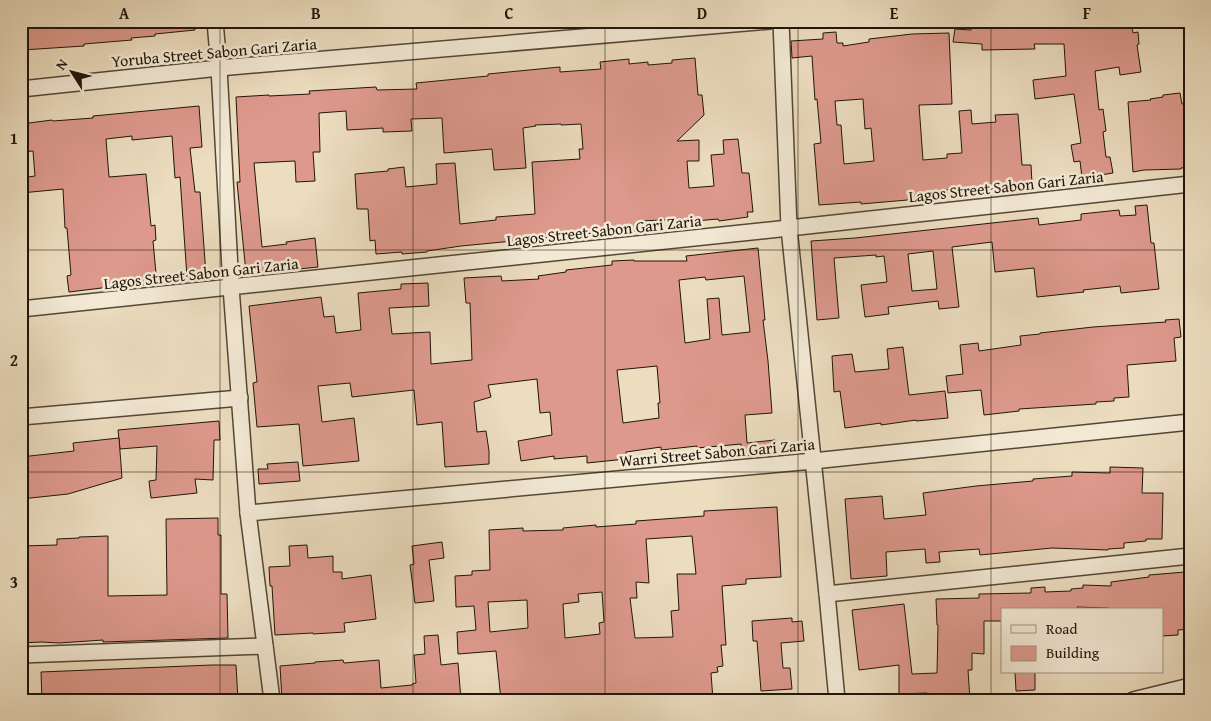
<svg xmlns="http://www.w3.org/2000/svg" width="1211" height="721" font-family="'Gentium Book Plus',serif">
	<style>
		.building { fill: #dd998c; stroke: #20150a; fill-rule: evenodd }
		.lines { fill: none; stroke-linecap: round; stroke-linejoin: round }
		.minor-casing { stroke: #534737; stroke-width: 18 }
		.minor { stroke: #f3e9d5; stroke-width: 15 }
		.grid { fill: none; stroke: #20150a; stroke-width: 1; stroke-opacity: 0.55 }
		.labels { text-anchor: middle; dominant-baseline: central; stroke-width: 5; stroke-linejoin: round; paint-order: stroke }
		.street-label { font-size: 16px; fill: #20150a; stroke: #f3e9d5 }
		.neatline { fill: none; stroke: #20150a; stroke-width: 2 }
		.grid-label { font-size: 16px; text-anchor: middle; font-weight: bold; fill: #20150a }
	</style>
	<rect width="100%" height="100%" fill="#ecddbf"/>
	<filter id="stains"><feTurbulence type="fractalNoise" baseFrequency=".004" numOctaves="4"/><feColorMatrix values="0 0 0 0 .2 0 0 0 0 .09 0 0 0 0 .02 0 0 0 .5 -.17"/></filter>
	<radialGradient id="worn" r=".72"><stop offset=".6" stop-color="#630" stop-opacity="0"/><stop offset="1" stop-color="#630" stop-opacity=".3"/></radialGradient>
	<g class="building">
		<path d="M21,21H46V24L83,22L84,23L124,21H195V30L155,34V36L131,38L132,40L84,44V46L22,50Z"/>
		<path d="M1070,21H1131L1133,33L1138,32L1139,44L1137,45L1141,72L1120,75L1119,67L1095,71L1099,110L1103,109L1106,131L1103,132L1106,157H1110L1113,173L1082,178L1080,161L1074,162L1071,145L1081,143L1074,94L1035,99L1033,80L1066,76L1064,44H1034L1035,49L982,50V44L953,42L955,29L971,30V24Z"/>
		<path d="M836,32L837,43H843V46L869,42V39L912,34L949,33L952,104L919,105L923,160L947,158V154L962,153L959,111L971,110L972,124L996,122L995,115L1018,114L1022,165H1031L1032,183L1000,185L1001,188L978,190V188L943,190V192L923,194V198L919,199L861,204V202L819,205L814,144L821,143L817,99L815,100L812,56L792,58L791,41L823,39V33ZM863,99L865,129L871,128L874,161L844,164L841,125H837L835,101Z"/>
		<path d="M695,58L698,95H702L704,115L677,141L699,140V161H687L689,188L714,186L711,155L724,154L723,140L738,139L742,173H749L753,212H747L748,217L719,221L718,219L683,222V219L641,221L642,231L579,234V235L555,236V237L461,246L427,251V252L402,254V252L376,254L375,240L370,241L368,209H357L355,174L388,171V169L404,167L406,187L437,184L436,164L455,163L460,224L496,220V217L535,214L532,162L580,159L579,149H583L581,124L561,125V124L535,125L536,126L523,128L526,168L494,170L492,149L444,153L442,118L411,119L412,131L383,132V128L347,130L346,111L319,113L320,152H313L315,181L296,182L295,161L254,163L262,247L287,244L286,242L315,238L318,267L289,270V268L246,273L237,182H240L236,97L269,95V96L310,94L309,91L376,87L377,90L417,89L416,83L488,76V74L560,67V72L601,69L600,62L629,59V64L648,62V65L672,63V60Z"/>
		<path d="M1180,93L1182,104L1190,103V167L1181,168V169L1144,170L1133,172L1128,102L1151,100L1150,99L1163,97V95Z"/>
		<path d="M199,106L202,147L190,148L195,192H200L206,275L187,277L180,177L175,178L172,136L132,140V136L106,139L109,177L146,174L151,226L155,225L156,240L153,241L157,284L142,285V283L69,292L67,276L71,275L67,228H65L63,189L21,193V178L35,176L33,151L21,152V124L52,120L53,121L93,118V116Z"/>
		<path d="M1147,205L1151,243H1154L1159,289L1121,293L1120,286L1083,290L1084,292L1037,297L1034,268L995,272L992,242L952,247L959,307L939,309L938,301L888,307L889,314L865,317L861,285L887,282L884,256L876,257V255L834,258L839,318L817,320L811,241L855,238L1038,218L1039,225L1081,220V214L1119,210L1120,216L1136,215L1135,206ZM933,251L937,289L912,291L908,254Z"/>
		<path d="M758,248L765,320H763L768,361L772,413L745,415L747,443L775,440L777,453L742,456L741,444L697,448V446L661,450V447L626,452V459L587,463V456L554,459V456L521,461L518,441L552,435L550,412L540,413L537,379L488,385L491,397L474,402L477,432L486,431L489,451V464L445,467L442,422L417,425L414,390L352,397L350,383L318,386L322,422L354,418L359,461L303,466L299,424L257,427L253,383L257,382L249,306L321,297L324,317L334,316L336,333L361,330L358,293L401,289V284L428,283L429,306L389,308L392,334L430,332L431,364L472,360L470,303H466L464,278L501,276L502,281L539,279L538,276L566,272V270L612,265V261L634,260V261H687L686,256ZM744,276L750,332L722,335L719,298L707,299L710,339L685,343L679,280L705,277L706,280ZM657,366L660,403H658L659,418L623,423L617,370Z"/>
		<path d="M1179,319L1181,337L1174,338L1176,361L1127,365L1129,397L1114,398V401L1096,402V404L1019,409V411L984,415L981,390L948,393L946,376L963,374L960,345L978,343L979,351L1021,345L1020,336L1040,334V333L1093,327L1166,322L1165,320Z"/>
		<path d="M903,347L909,395L945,391L948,418L916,421V420L881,425V423L845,428L840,391L834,392L832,356L852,354L855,372L889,369L887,349Z"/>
		<path d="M219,421L220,440H214L213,480L195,479L197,493L151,498L149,481L156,480L157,446L120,449L118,430Z"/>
		<path d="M119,438L122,478L68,494L21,499V457L74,451L73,443Z"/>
		<path d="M298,462L300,481L259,484L258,469H268L267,464Z"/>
		<path d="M1110,467L1143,468L1142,493H1163L1162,539H1146V541L1124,543V548L1108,549V550L1052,548L980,555L979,549L939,552L940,562L926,563L925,549L886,552L887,576L851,579L845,499L882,496L884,519L926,515L923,493L976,486L1033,481V479L1072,476V472L1110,473Z"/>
		<path d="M777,507L781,577L746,579V584L722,586L726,645H721L723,666L717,667L718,672L711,673L713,700H678V698L661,700H501L496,651L458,654L457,632L476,630L474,606L456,607L455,576L472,575V571L490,570L489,530L523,528V531L563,530V528L596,525V527L636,524V521L704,516V511ZM692,536L696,574H677L679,610L671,611L673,637L635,638L630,598H637L636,582L649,583L646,539ZM602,592L604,622L599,623L600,634L565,638L563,604L579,602L578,594ZM527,600L528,628L490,632L488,602Z"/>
		<path d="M218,518V535H221V594H227L228,638L103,642V640L59,643L41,642L21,643V546L57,545V539L79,538V537L108,536V596L167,595L166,519Z"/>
		<path d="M442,542L444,558L429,560L434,601L415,603L410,565L414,564L412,546Z"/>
		<path d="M307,545L308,558L333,556V572H342V579L371,575L376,619L344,623L345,632L313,634V633L275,635L272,586H270L269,567L290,566L289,546Z"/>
		<path d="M1185,572L1186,592H1188L1190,615V629L1178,630V635L1162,636V610H1108L1109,608L1077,607L1078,610H1002V621H984V654L972,653V670H968L970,700H940V696L928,697L927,693L899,694V665L859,670L852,610L904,604L912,674L937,673L938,625H937L936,599L979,598V594L1031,593V588L1045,587V592L1071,591V589L1083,588V585L1111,586V582L1149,577V575Z"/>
		<path d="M792,618V622L802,621L804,641L781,643L783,668H790L792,689L761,691L757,641H753L752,621Z"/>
		<path d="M438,635L441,665L458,663L461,700H282L280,666L315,663V662L343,660L344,663L379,660L381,688L412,685V684L416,683L414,655L425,654L424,636Z"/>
		<path d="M212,665H236L238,700H42L41,672Z"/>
		<path d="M1015,672H1035V690L1016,691Z"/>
	</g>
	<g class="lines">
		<g class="minor-casing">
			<g id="minor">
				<path d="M215,21L219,68L231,287L248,513L272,700"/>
				<path d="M781,21L789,228L827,594L837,700"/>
				<path d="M21,89L219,68L770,21"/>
				<path d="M21,309L789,228L1190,184"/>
				<path d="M21,417L240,398"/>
				<path d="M248,513L813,461L1190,422"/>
				<path d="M827,594L1190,556"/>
				<path d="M21,655L265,646"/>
				<path d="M1133,700L1190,686"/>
			</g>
		</g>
		<use href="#minor" class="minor"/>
	</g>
	<path class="grid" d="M220,21V700M413,21V700M605,21V700M798,21V700M991,21V700M21,250H1190M21,472H1190"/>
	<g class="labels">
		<g class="street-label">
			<text transform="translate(214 52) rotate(-5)">Yoruba Street Sabon Gari Zaria</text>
			<text transform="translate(1006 186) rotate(-6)">Lagos Street Sabon Gari Zaria</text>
			<text transform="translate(604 230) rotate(-6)">Lagos Street Sabon Gari Zaria</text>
			<text transform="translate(201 273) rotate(-6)">Lagos Street Sabon Gari Zaria</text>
			<text transform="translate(717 452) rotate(-5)">Warri Street Sabon Gari Zaria</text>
		</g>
	</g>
	<rect width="1211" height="721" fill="none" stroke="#ecddbf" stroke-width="55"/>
	<rect x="1001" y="608" width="162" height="65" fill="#f3e9d5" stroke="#9f9484"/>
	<rect x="1011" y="625" width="25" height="8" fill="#f3e9d5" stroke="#9f9484"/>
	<text x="1046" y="634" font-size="15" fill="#20150a">Road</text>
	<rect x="1011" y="646" width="25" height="15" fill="#dd998c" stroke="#9f9484"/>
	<text x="1046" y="658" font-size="15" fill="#20150a">Building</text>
	<g transform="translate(72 72) rotate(306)" stroke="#f3e9d5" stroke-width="4" paint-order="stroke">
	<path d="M0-4L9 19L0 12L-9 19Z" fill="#20150a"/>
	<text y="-8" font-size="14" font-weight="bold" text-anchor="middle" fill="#20150a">N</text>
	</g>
	<rect x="28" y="28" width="1156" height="666" class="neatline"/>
	<g class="grid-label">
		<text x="124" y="19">A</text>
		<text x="316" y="19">B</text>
		<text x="509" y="19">C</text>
		<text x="702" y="19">D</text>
		<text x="894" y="19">E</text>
		<text x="1087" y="19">F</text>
		<text x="14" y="144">1</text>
		<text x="14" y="366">2</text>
		<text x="14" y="588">3</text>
	</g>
	<rect width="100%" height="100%" filter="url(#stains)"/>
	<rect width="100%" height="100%" fill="url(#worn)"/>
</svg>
